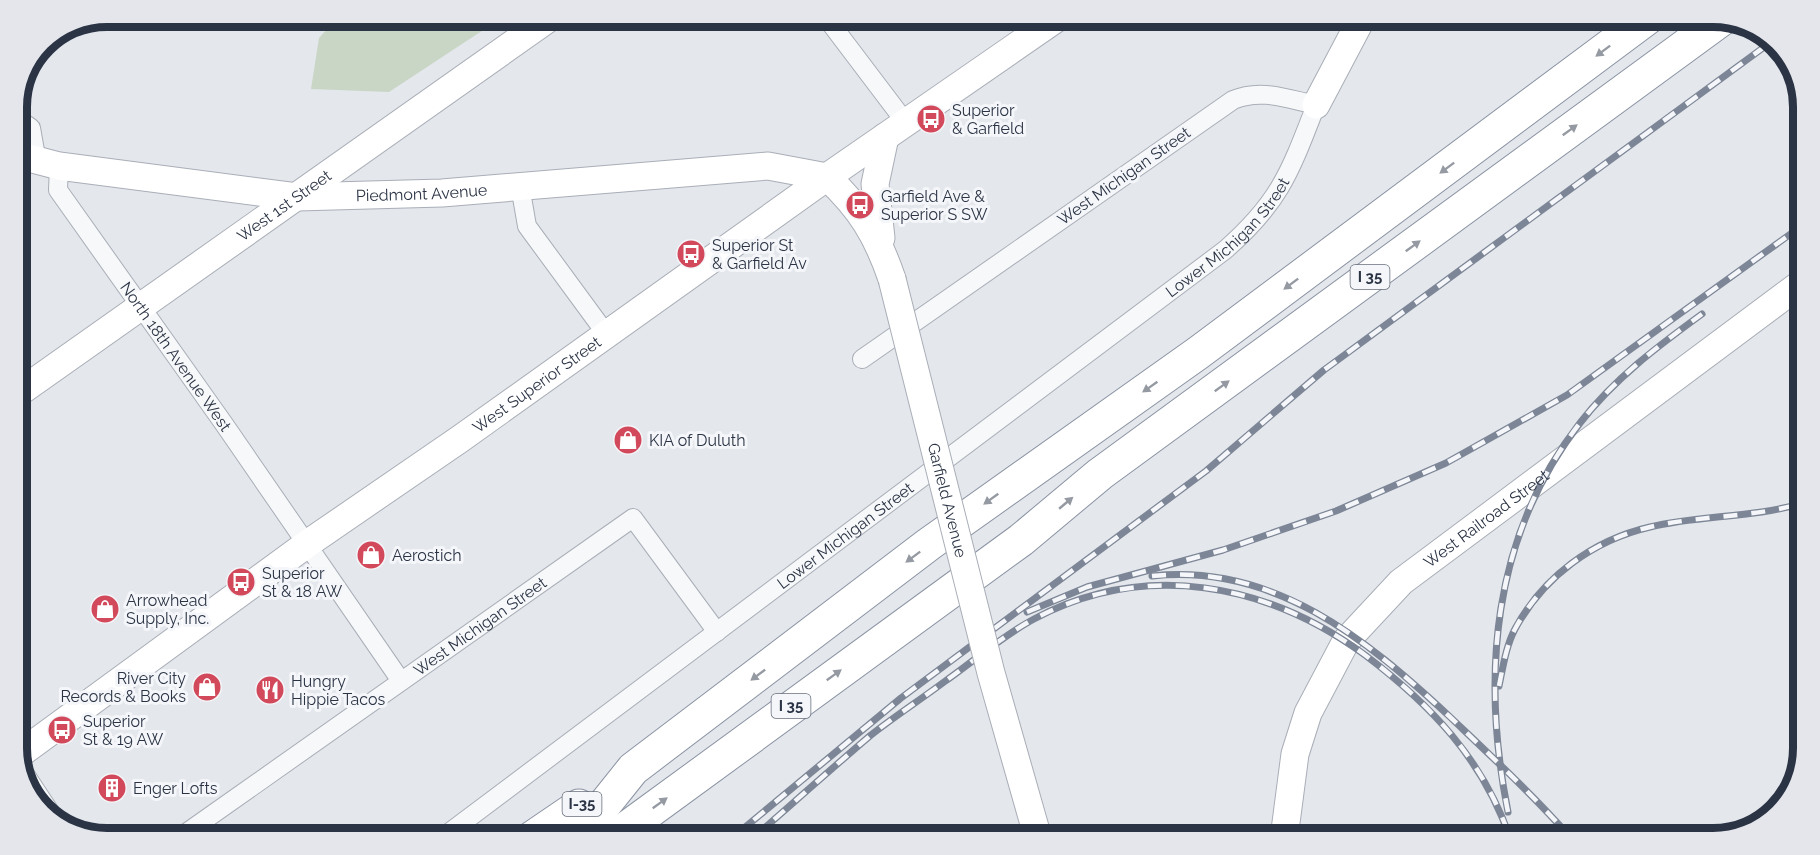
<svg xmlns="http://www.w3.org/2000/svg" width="1820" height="855" font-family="Raleway,sans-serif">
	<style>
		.green { fill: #c9d6c5 }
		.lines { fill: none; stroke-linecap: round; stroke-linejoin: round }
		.street-casing { stroke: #a9aeb7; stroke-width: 20 }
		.secondary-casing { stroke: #a9aeb7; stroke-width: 29 }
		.highway-casing { stroke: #8b94a3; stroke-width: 35 }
		.street { stroke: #f7f8fa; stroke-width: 18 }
		.secondary { stroke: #fff; stroke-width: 27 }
		.highway { stroke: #fff; stroke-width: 33 }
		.rail-casing { stroke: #7d8696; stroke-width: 7 }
		.rail { stroke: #f4f6f9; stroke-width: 4.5; stroke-dasharray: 14; stroke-linecap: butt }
		.secondary-bridge-casing { stroke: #a9aeb7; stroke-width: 29; stroke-linecap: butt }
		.secondary-bridge { stroke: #fff; stroke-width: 27 }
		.oneway { fill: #959aa2 }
		.labels { text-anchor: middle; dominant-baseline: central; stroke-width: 6; stroke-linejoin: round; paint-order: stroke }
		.shield { fill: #f4f6f9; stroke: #676e7b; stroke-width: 1.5 }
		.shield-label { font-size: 15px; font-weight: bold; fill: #2b3445 }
		.poi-label { font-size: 16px; fill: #2b3445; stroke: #f4f6f9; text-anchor: start }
		.street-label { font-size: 16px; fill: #2b3445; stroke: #f4f6f9 }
		.rim { fill: none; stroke: #2b3445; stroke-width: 8 }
	</style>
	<rect width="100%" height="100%" fill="#e4e7ec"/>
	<path class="green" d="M339,16H503V17L389,92L311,89L319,38Z"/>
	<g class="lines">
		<g class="street-casing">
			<g id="street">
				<path d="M825,16L906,123"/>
				<path d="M17,118L31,128L37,162"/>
				<path id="s1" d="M59,166L58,190L224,424L401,681"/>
				<path d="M520,186L527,226L607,335"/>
				<path d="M21,768L54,818"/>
				<path id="s2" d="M179,838L633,518L717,632"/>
				<path id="s3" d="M442,838L1225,250C1280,202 1290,172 1316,105C1287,99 1261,88 1233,100L862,359"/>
			</g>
		</g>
		<g class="secondary-casing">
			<g id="secondary">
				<path d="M1316,105L1363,16"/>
				<path id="s4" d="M17,155L59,166L297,197L442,193L768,166L827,177"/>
				<path d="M827,177C861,209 877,235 892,279"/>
				<path d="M881,238L875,184L885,137"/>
				<path id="s5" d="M17,394L552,16"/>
				<path id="s6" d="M17,756L307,544L460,439L827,177L1060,16"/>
				<path id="s7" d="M1284,838L1295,754L1308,713L1346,641L1401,582L1803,282"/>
			</g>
		</g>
		<g class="highway-casing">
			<g id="highway">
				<path d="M532,838L579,806"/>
				<path d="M565,838L601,809L633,769L929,544L1198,353L1650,16"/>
				<path d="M613,838L1021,540L1100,474L1722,19"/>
			</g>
		</g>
		<use href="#street" class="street"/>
		<use href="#secondary" class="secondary"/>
		<use href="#highway" class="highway"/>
		<g class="rail-casing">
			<g id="rail">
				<path d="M1152,576C1274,563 1366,639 1449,716C1491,756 1533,795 1571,838"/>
				<path d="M1027,612L1087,587L1223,550L1336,511L1446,463L1567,395L1803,225"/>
				<path d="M1499,686C1503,667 1506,646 1515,629C1543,577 1593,540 1650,527C1700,515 1753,518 1803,503"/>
				<path d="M1508,812C1481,676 1492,536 1580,423C1614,379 1658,346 1702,314"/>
				<path d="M732,838L901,698L1206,471L1324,370L1771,42"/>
				<path d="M753,838C792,804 831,769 871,735C895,716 920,700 944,682C974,661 1002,636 1034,619C1145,560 1267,583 1365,655C1431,705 1483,759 1510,838"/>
			</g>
		</g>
		<use href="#rail" class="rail"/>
		<g class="secondary-bridge-casing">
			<g id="secondary-bridge">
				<path id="s8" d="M892,279L991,673L1038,838"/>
			</g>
		</g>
		<use href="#secondary-bridge" class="secondary-bridge"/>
	</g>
	<defs><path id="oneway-solid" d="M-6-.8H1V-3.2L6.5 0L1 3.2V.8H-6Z" transform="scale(1.5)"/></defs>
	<g class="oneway">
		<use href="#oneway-solid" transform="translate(1603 51) rotate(143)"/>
		<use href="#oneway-solid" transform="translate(1570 130) rotate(-36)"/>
		<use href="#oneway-solid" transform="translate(1447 168) rotate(143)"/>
		<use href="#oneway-solid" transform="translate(1413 246) rotate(-36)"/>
		<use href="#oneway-solid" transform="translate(1291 284) rotate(143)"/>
		<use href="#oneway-solid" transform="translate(1222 386) rotate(-36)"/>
		<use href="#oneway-solid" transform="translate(1150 387) rotate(145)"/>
		<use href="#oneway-solid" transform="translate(991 499) rotate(144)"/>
		<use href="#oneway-solid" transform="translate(1066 503) rotate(-40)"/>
		<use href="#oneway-solid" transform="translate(913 557) rotate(143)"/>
		<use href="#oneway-solid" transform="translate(758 675) rotate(143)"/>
		<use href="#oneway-solid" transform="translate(834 675) rotate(-36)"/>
		<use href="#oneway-solid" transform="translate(660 803) rotate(-36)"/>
	</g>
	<defs>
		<g id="bus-disc" transform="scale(1.5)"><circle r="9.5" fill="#d1495b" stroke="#f4f6f9"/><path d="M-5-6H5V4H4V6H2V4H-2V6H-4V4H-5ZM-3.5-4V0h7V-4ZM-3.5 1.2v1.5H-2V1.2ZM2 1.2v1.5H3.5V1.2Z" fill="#fff"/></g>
		<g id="shop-disc" transform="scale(1.5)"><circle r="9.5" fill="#d1495b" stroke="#f4f6f9"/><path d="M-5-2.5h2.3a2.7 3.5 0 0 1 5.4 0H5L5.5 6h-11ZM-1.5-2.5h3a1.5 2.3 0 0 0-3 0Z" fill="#fff"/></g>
		<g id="restaurant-disc" transform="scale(1.5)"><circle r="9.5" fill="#d1495b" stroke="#f4f6f9"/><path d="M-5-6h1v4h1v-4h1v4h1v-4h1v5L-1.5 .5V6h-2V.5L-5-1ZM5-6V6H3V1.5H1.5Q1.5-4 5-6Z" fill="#fff"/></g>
		<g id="building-disc" transform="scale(1.5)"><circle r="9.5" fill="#d1495b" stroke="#f4f6f9"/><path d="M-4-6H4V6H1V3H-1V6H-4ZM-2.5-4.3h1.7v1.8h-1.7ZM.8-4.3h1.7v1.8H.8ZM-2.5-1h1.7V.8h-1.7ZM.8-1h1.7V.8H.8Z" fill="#fff"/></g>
	</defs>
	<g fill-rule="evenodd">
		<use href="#bus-disc" x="931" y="119"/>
		<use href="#bus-disc" x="860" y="205"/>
		<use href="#bus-disc" x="691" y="254"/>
		<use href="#shop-disc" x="628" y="440"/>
		<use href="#shop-disc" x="371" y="555"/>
		<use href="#bus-disc" x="241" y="582"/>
		<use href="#shop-disc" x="105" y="609"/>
		<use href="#shop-disc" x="207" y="687"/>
		<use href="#restaurant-disc" x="270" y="690"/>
		<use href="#bus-disc" x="62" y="730"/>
		<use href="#building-disc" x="112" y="788"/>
	</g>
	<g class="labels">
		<g class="shield">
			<rect x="1350.5" y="265" width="39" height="24" rx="4.5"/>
			<rect x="771.5" y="694" width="39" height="24" rx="4.5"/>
			<rect x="562.5" y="792" width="39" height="24" rx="4.5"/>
		</g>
		<g class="shield-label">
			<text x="1370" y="277">I 35</text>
			<text x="791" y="706">I 35</text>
			<text x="582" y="804">I-35</text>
		</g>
		<g class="poi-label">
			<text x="952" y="110">Superior<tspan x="952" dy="18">&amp; Garfield</tspan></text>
			<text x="881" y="196">Garfield Ave &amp;<tspan x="881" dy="18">Superior S SW</tspan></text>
			<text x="712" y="245">Superior St<tspan x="712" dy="18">&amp; Garfield Av</tspan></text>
			<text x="649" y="440">KIA of Duluth</text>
			<text x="392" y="555">Aerostich</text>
			<text x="262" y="573">Superior<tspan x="262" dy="18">St &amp; 18 AW</tspan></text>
			<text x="126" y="600">Arrowhead<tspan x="126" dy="18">Supply, Inc.</tspan></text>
			<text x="186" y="678" text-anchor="end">River City<tspan x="186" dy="18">Records &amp; Books</tspan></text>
			<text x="291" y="681">Hungry<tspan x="291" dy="18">Hippie Tacos</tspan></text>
			<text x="83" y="721">Superior<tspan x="83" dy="18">St &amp; 19 AW</tspan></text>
			<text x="133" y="788">Enger Lofts</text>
		</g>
		<g class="street-label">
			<text transform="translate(1124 176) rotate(-35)">West Michigan Street</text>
			<text stroke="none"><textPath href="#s4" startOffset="408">Piedmont Avenue</textPath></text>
			<text stroke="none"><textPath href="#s5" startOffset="327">West 1st Street</textPath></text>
			<text stroke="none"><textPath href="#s3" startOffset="990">Lower Michigan Street</textPath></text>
			<text stroke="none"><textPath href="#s1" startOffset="228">North 18th Avenue West</textPath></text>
			<text stroke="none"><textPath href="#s6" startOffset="639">West Superior Street</textPath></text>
			<text stroke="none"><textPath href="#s8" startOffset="228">Garfield Avenue</textPath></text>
			<text stroke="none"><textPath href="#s7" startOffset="396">West Railroad Street</textPath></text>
			<text stroke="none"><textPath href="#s3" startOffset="504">Lower Michigan Street</textPath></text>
			<text stroke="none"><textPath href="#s2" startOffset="368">West Michigan Street</textPath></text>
		</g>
	</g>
	<path d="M0 0H1820V855H0ZM107 27H1713A80 80 0 0 1 1793 107V748A80 80 0 0 1 1713 828H107A80 80 0 0 1 27 748V107A80 80 0 0 1 107 27Z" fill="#e4e6eb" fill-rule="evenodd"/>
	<path class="rim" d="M107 27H1713A80 80 0 0 1 1793 107V748A80 80 0 0 1 1713 828H107A80 80 0 0 1 27 748V107A80 80 0 0 1 107 27Z"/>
</svg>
